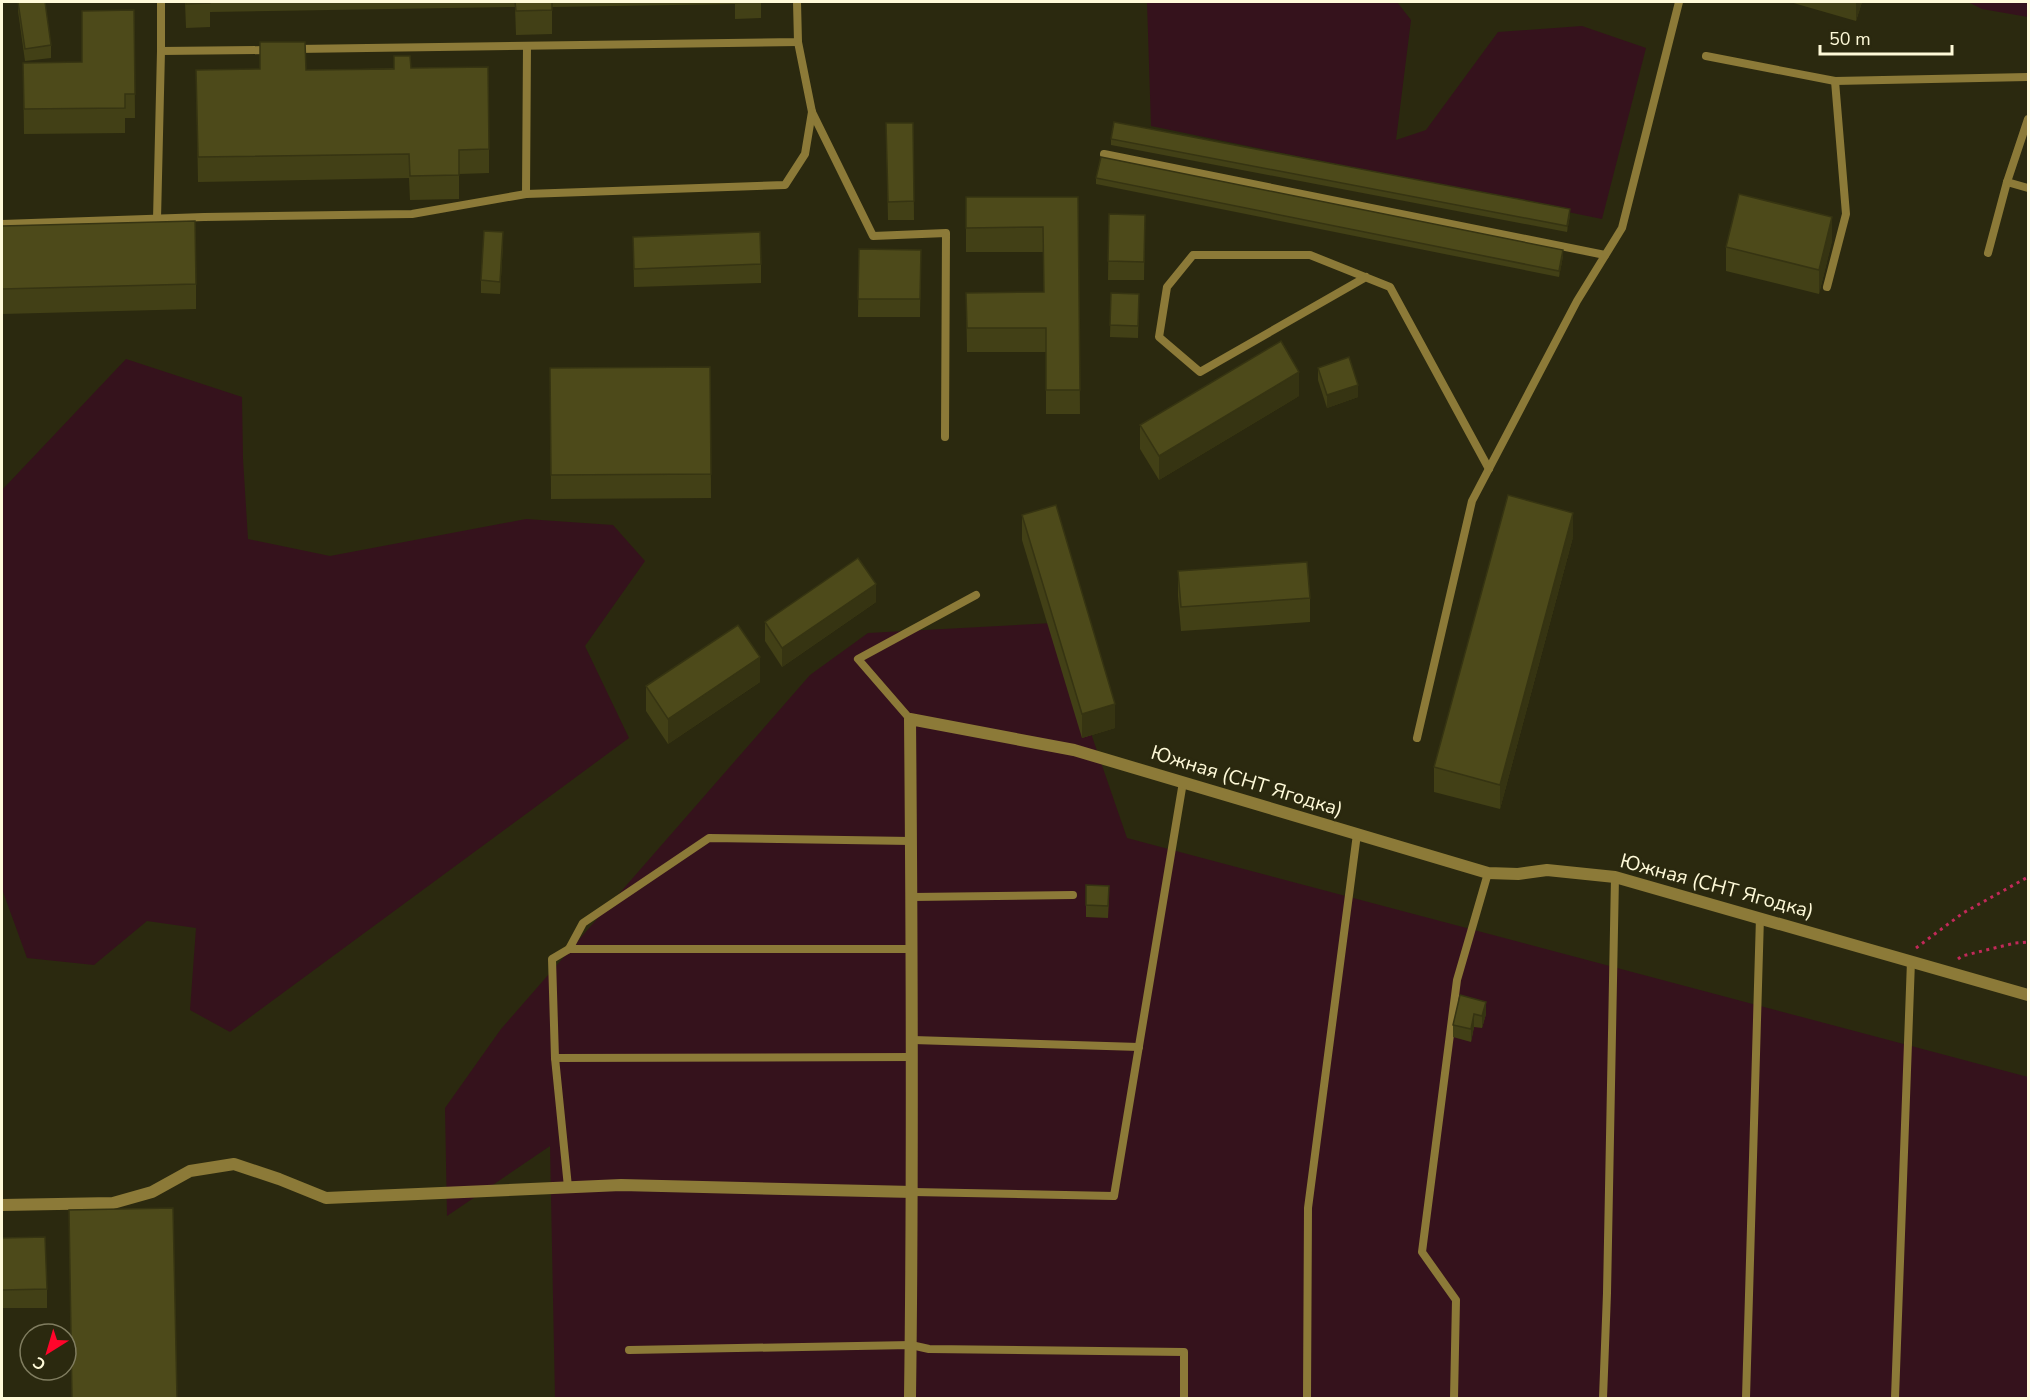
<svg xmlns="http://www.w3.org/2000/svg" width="2030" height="1400" font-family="'Nunito Sans',sans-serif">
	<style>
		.green { fill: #35121c }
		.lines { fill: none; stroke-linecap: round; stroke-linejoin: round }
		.path { stroke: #c22959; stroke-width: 3; stroke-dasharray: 3 4.5; stroke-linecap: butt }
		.lane { stroke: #8c7a38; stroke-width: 8 }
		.street { stroke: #8c7a38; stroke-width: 12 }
		.wall { fill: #424016 }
		.shaded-wall { fill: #363412 }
		.building { fill: #4d4a1a; stroke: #363412; stroke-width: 1.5 }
		.labels { text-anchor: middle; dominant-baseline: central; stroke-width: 5; stroke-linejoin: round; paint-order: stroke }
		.street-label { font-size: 20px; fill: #fffad9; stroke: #2b290f }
	</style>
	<rect width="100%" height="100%" fill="#2b290f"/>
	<g class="green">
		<path d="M1147,2H1397L1411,20L1396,140L1426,130L1498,32L1582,26L1646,48L1602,219L1151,126Z"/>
		<path d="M1968,2H2028V17L1982,9Z"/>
		<path d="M126,359L242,397L243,459L248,539L330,556L526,519L613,525L645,561L585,646L629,738L230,1032L190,1010L196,928L147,921L94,965L27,958L2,889V490Z"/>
		<path d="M1053,623L1127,838L2028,1077V1398H555L550,1146L447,1216L445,1108L501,1029L810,675L868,633Z"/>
	</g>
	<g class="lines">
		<g class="path">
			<path d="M1916,948L1963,913L2028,877"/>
			<path d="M1958,959L1962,956L2015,943L2028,942"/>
		</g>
		<g class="lane">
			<path d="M161,2V51L269,50"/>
			<path d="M798,42L812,112L873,236L946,233L945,437"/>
			<path d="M527,46L526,194L785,185L805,154L812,112"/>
			<path d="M296,49L798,42L797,2"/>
			<path d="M1706,56L1835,81L2028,77"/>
			<path d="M1104,154L1605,255"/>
			<path d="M2007,182L2028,188"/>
			<path d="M157,219L161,51"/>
			<path d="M2,224L204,217L412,214L526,194"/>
			<path d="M1988,253L2007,182L2028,119"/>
			<path d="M1366,277L1200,372L1159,337L1167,287L1193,255H1310L1390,287L1489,469"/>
			<path d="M1827,287L1846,214L1835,81"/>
			<path d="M910,719L858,659L976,595"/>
			<path d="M1417,738L1472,501L1577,301L1622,228L1679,2"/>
			<path d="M912,897L1073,895"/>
			<path d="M569,949L583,923L709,838L911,841"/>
			<path d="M913,1040L1139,1047"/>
			<path d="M555,1058L913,1057"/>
			<path d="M568,1187L555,1058L552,959L569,949H913"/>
			<path d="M913,1192L1114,1196L1183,782"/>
			<path d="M629,1350L911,1345L929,1349L1184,1352V1398"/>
			<path d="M1307,1398L1308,1208L1357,834"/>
			<path d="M1454,1398L1456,1300L1422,1252L1457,980L1488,873"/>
			<path d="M1603,1398L1607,1293L1615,877"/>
			<path d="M1746,1398L1760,917"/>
			<path d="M1895,1398L1911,961"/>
		</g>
		<g class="street">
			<path d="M2,1205L113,1203L152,1192L190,1171L234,1164L279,1179L326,1198L621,1185L913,1192"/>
			<path d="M910,1398C913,1172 912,945 910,719L1074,750L1488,873L1518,874L1547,870L1615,877L2028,995"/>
		</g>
	</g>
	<g class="wall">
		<path d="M18,2L51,45V58L25,61L18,11Z"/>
		<path d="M185,2H761V18L735,19V4L552,7V34L516,35L515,7L210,12V27L186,28Z"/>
		<path d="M1790,2H1862L1856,21Z"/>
		<path d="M134,10L135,118H125V133L24,134L23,63L82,62Z"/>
		<path d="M411,68L489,149V173L459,174V199L410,200L409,178L198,182L196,70H306Z"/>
		<path d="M886,123H913L914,220H888Z"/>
		<path d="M1111,139L1570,215L1567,232L1111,145Z"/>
		<path d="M1096,178L1563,256L1559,277L1096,184Z"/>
		<path d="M966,197H1078L1080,414H1046V352H967L966,293L1044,292L1043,252H966Z"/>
		<path d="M1109,214L1145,215L1144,280H1108Z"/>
		<path d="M2,226L196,284V309L2,314Z"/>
		<path d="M633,237L761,264V283L634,287Z"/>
		<path d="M1832,241L1819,294L1726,271V247Z"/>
		<path d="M503,244L500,294L481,293V280Z"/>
		<path d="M859,249L921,250L920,317H858Z"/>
		<path d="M1111,293L1139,294L1138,338L1110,337Z"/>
		<path d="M710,367L711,498L551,499L550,368Z"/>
		<path d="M1318,368L1358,397L1327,408L1318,380Z"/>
		<path d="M1299,396L1159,480L1140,449V425Z"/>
		<path d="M1022,515L1115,728L1082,738L1022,540Z"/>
		<path d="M1573,537L1500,809L1434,792V767Z"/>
		<path d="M1178,571L1310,598V622L1181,631L1178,596Z"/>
		<path d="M876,602L782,667L765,641V622Z"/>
		<path d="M760,682L668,744L646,711V686Z"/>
		<path d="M1086,885L1109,898L1108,918L1086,917Z"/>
		<path d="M1460,995L1486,1014L1482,1028L1474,1027L1471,1042L1453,1037V1025Z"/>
		<path d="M2,1238L47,1289V1308H2Z"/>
	</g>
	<g class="shaded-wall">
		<path d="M1856,2H1862L1856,21Z"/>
		<path d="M1570,209V215L1567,232V226Z"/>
		<path d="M1832,217V241L1819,294V270Z"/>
		<path d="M503,232V244L500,294V282Z"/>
		<path d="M1563,250V256L1559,277V271Z"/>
		<path d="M1299,372V396L1159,480V456Z"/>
		<path d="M1358,385V397L1327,408V395Z"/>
		<path d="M1573,513V537L1500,809V785Z"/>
		<path d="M876,584V602L782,667V648Z"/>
		<path d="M760,657V682L668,744V719Z"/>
		<path d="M1115,704V728L1082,738V714Z"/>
		<path d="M1486,1002V1014L1482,1028V1016Z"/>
		<path d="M1474,1014V1027L1471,1042V1029Z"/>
	</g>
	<g class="building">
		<path d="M18,2H45L51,45L25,49Z"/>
		<path d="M186,2H210V3L186,4Z"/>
		<path d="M515,2H552V10L516,11Z"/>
		<path d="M134,10L135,94H125V108L24,109L23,63L82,62V11Z"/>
		<path d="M260,42H305L306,70L394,69V56H410L411,68L488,67L489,149L459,150V175L410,176L409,154L198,157L196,70L260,69Z"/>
		<path d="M1114,122L1570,209L1567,226L1111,139Z"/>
		<path d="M886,123H913L914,201L888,202Z"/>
		<path d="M1101,157L1563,250L1559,271L1096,178Z"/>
		<path d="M1739,194L1832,217L1819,270L1726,247Z"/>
		<path d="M966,197H1078L1080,390H1046V328H967L966,293L1044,292L1043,227L966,228Z"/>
		<path d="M1109,214L1145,215L1144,262L1108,261Z"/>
		<path d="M195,221L196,284L2,289V226Z"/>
		<path d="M484,231L503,232L500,282L481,280Z"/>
		<path d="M760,232L761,264L634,269L633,237Z"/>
		<path d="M859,249L921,250L920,299H858Z"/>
		<path d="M1111,293L1139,294L1138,326L1110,325Z"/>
		<path d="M1281,341L1299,372L1159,456L1140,425Z"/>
		<path d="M1349,357L1358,385L1327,395L1318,368Z"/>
		<path d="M710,367L711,474L551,475L550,368Z"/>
		<path d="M1508,495L1573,513L1500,785L1434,767Z"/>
		<path d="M1056,505L1115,704L1082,714L1022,515Z"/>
		<path d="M858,558L876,584L782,648L765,622Z"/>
		<path d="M1307,562L1310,598L1181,607L1178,571Z"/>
		<path d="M738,625L760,657L668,719L646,686Z"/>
		<path d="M1086,885L1109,886L1108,906L1086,905Z"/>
		<path d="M1460,995L1486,1002L1482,1016L1474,1014L1471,1029L1453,1025Z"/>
		<path d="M173,1208L177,1398H72L69,1210Z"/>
		<path d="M45,1237L47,1289L2,1290V1238Z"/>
	</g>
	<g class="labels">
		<g class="street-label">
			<text transform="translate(1247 781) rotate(17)">Южная (СНТ Ягодка)</text>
			<text transform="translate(1717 886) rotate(15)">Южная (СНТ Ягодка)</text>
		</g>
	</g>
	<rect width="2030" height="1400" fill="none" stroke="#fffad9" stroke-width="6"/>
	<g transform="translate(48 1352) rotate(217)"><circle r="28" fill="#2b290f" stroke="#807d60" stroke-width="1.5"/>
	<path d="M0-4.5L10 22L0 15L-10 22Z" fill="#ff052b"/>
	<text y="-9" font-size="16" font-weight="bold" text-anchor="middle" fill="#fffad9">С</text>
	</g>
	<path d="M1820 45v9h132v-9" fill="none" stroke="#fffad9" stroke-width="3"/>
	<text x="1829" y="45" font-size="18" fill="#fffad9" stroke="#2b290f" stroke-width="4.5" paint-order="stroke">50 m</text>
</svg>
